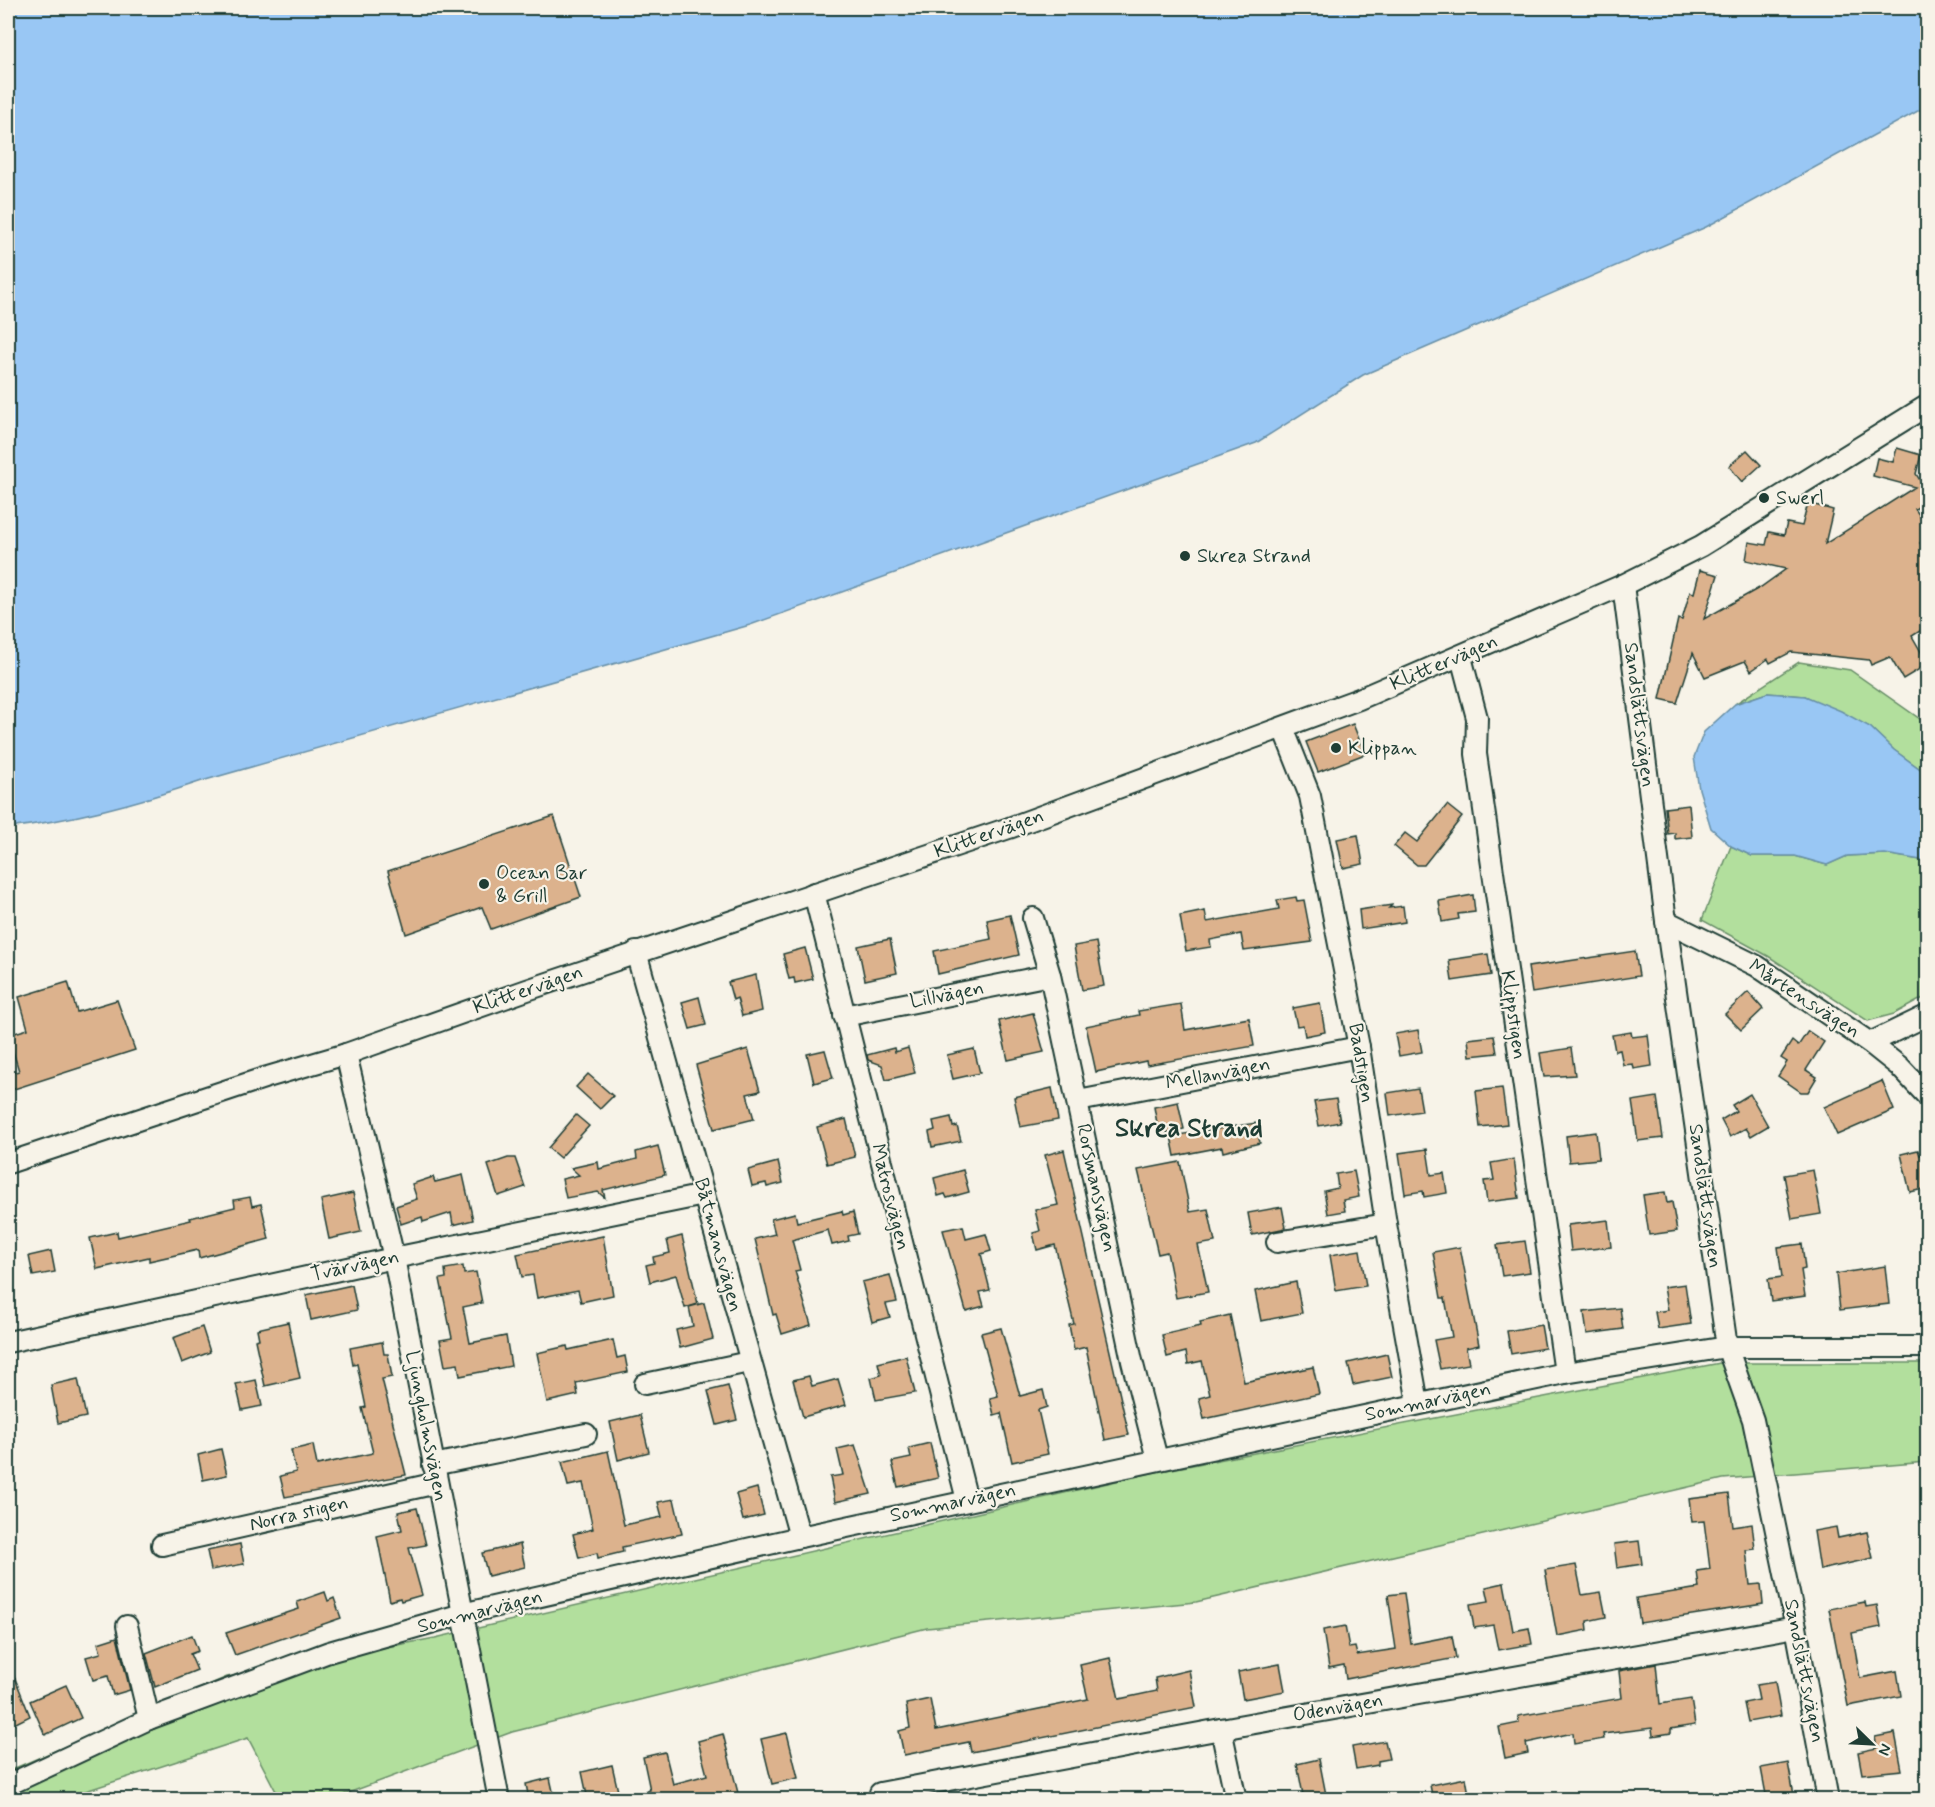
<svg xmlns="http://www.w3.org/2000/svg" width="1935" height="1807" font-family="Mynerve,sans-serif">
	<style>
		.green { fill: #b2df9d; stroke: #688e68; stroke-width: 1.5 }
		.water { fill: #99c7f4; stroke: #6890a7; stroke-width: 1.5 }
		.building { fill: #dcb28d; stroke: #1f3d34; stroke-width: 1.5 }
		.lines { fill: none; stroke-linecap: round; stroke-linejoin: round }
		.minor-casing { stroke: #1f3d34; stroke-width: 24 }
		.minor { stroke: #f7f3e8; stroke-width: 20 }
		.poi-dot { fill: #1f3d34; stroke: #f7f3e8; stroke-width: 2 }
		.labels { text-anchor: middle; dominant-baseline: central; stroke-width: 4.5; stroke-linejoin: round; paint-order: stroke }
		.poi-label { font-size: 20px; fill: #1f3d34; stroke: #f7f3e8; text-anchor: start }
		.street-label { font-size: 20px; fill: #1f3d34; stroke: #f7f3e8 }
		.district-label { font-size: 26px; font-weight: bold; fill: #1f3d34; stroke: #f7f3e8 }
	</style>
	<rect width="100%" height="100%" fill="#f7f3e8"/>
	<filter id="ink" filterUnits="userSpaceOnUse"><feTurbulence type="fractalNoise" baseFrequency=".0167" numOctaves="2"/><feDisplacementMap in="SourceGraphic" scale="12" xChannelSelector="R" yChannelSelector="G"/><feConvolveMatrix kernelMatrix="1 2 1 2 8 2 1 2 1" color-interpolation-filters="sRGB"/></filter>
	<g filter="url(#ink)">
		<g class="green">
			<path d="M1799,662L1850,670L1927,724V774L1894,750L1870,727L1805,696L1767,693L1735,704Z"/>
			<path d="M1731,846L1752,856H1795L1827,865L1847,856L1885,854L1927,861V996L1894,1014L1868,1021L1768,956L1702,920Z"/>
			<path d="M1720,1363H1927V1462L1723,1479L1196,1602L927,1628L512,1732L332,1799H280L248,1738L61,1799L8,1800V1771L227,1677L435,1638L1151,1473Z"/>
		</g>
		<g class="water">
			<path d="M8,8H1927V106L1706,227L1363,375L1256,443L750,625L202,781C138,803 75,820 8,828Z"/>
			<path d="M1767,693L1805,696L1841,711L1870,727L1894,750L1927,774V861L1885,854L1847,856L1827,865L1795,856H1752L1731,846L1711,828L1699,789L1694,757L1704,732L1735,704Z"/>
		</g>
		<g class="building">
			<path d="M1897,448L1921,455L1916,474L1928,493V501L1915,509L1928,528V538L1920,543L1928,555V626L1912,636L1928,664L1903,679L1890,657L1871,665L1869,660L1791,652L1770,663L1768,659L1751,671L1745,661L1705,677L1693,653L1677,703L1660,699L1678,619L1682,620L1690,592L1694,593L1700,570L1718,575L1704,619L1761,587L1786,569L1746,560L1749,542L1766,545L1769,532L1784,535L1787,523L1802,526L1808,503L1833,510L1825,544L1915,487L1873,476L1877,458L1893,462Z"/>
			<path d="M1747,450L1761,465L1742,482L1729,466Z"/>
			<path d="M1353,724L1365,754L1318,772L1306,742Z"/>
			<path d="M1447,805L1462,817L1424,865H1417L1394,846L1405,833L1417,842Z"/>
			<path d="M1689,805L1692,837L1675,839V833L1668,834L1665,808Z"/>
			<path d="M554,816L581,897L491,929L482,907L406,934L388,871Z"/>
			<path d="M1358,835L1363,864L1343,868L1337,839Z"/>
			<path d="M1473,895L1475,912L1458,914L1459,919L1442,922L1439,901Z"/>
			<path d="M1296,897L1297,901L1304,900L1312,942L1244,951L1241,934L1210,940L1211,947L1186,951L1180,916L1205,911L1207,922L1279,909L1277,900Z"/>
			<path d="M1392,905L1389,908L1403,906L1405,922L1361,929L1359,910Z"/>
			<path d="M1010,915L1019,955L938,974L934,951L991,939L987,920Z"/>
			<path d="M890,939L897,973L865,980L858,946Z"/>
			<path d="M1096,942L1104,986L1082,990L1074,946Z"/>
			<path d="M805,948L813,979L795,983L794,978L789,979L783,954Z"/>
			<path d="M1635,951L1639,976L1532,993L1528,967Z"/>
			<path d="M1488,954L1491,975L1452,981L1449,960Z"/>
			<path d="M756,975L762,1011L742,1016L737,998L733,1000L728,982Z"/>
			<path d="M68,982L77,1012L117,1000L135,1050L8,1091V1074L19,1071L8,1035L28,1029L19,997Z"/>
			<path d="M1748,992L1763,1009L1741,1030L1725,1014Z"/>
			<path d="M699,997L706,1025L690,1029L682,1002Z"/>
			<path d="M1320,1003L1325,1032L1305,1036L1303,1025L1297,1026L1293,1008Z"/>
			<path d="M1181,1004L1185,1030L1249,1018L1254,1046L1147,1065L1146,1061L1096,1072L1086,1026L1139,1015L1138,1011Z"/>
			<path d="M1033,1013L1044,1052L1008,1060L999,1021Z"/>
			<path d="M1418,1030L1422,1052L1399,1056L1395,1034Z"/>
			<path d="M1808,1031L1824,1042L1806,1070L1817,1077L1808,1092H1801L1778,1076L1787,1062L1781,1058L1792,1041L1798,1046Z"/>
			<path d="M1631,1032L1632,1037L1648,1035L1652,1066L1634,1069L1633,1064L1623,1065L1620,1050L1615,1051L1612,1035Z"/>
			<path d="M1494,1036L1497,1053L1470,1056L1468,1039Z"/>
			<path d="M894,1048L895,1052L908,1048L915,1073L886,1080L882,1065L868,1060L867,1055Z"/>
			<path d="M1571,1048L1575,1075L1544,1077L1540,1053Z"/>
			<path d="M748,1049L760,1091L747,1094L754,1119L714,1129L696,1065Z"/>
			<path d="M974,1049L980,1073L953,1079L947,1055Z"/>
			<path d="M825,1050L833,1078L814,1083L807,1054Z"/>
			<path d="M588,1074L613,1096L600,1109L576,1087Z"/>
			<path d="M1882,1081L1894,1110L1837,1135L1824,1107Z"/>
			<path d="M1052,1088L1058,1120L1020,1127L1014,1097Z"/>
			<path d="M1418,1088L1422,1111L1390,1116L1387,1093Z"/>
			<path d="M1502,1088L1507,1124L1480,1127L1476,1091Z"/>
			<path d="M1750,1094L1768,1126L1751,1136L1746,1128L1730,1137L1721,1120L1736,1111L1732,1105Z"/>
			<path d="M1657,1097L1663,1138L1638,1141L1632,1101Z"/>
			<path d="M1336,1099L1340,1122L1319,1126L1314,1102Z"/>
			<path d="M1178,1102L1184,1129L1159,1134L1154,1107Z"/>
			<path d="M576,1115L589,1126L560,1158L548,1148Z"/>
			<path d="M951,1117L953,1127L957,1126L961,1141L932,1147L929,1132L935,1130L933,1121Z"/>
			<path d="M846,1119L855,1157L827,1164L817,1127Z"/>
			<path d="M1256,1123L1260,1143L1223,1152L1222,1147L1175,1156L1171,1136Z"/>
			<path d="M1596,1132L1599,1159L1569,1162L1566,1136Z"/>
			<path d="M658,1146L665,1175L603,1190L605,1198L598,1192L566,1198L562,1179L579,1175L571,1168L598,1162L599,1169L637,1159L636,1152Z"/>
			<path d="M1427,1149L1431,1175L1444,1173L1447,1193L1424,1197L1423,1191L1405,1194L1399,1153Z"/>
			<path d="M1064,1150L1129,1435L1105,1440L1086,1347L1074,1350L1069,1325L1074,1324L1055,1245L1037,1250L1033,1233L1040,1231L1035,1210L1058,1205L1045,1155Z"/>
			<path d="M1918,1150L1920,1155L1928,1153V1169L1924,1170L1928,1188L1910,1192L1901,1154Z"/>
			<path d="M508,1158H515L525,1187L498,1196L488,1165Z"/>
			<path d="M1514,1159L1519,1198L1487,1202L1484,1181L1494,1180L1491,1163Z"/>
			<path d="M778,1162L783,1183L767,1187L766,1183L752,1186L748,1170Z"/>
			<path d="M1180,1162L1190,1212L1208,1209L1215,1242L1198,1245L1208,1292L1176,1298L1167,1252L1158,1254L1138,1170Z"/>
			<path d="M963,1170L969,1192L947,1198L945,1194L938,1196L934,1178Z"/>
			<path d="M1813,1170L1821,1214L1792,1219L1784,1175Z"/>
			<path d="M1354,1171L1359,1197L1343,1200L1345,1211L1328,1214L1324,1191L1338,1188L1336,1174Z"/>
			<path d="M463,1175L473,1220L453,1225L451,1213L423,1222L422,1217L401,1224L396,1206L417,1199L412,1184L433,1177L435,1182Z"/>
			<path d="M1665,1192L1667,1203L1672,1202L1677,1231L1649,1235L1643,1195Z"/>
			<path d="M353,1193L361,1232L329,1239L321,1200Z"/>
			<path d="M250,1197L252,1206L261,1204L269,1239L199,1258L198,1250L149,1261V1257L97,1269L90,1238L117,1232L118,1237L191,1220L190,1218L235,1207L234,1200Z"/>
			<path d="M1282,1207L1286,1228L1252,1235L1248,1213Z"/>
			<path d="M842,1211L843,1215L853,1212L858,1234L848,1236L849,1241L832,1245L828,1230L792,1240L800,1270L795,1271L811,1325L782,1334L776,1314L773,1315L755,1239L775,1234L771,1219L795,1213L797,1222Z"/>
			<path d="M1608,1220L1611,1247L1571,1251L1568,1225Z"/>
			<path d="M963,1226L966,1239L986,1234L991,1251L981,1254L990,1290L980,1292L984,1306L966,1311L943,1230Z"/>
			<path d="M603,1236L613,1295L581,1302L578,1290L537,1298L533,1275L522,1277L517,1254Z"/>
			<path d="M682,1236L698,1304L685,1308L676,1275L650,1282L646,1265L654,1263L653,1257L670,1253L667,1240Z"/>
			<path d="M1525,1241L1530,1272L1502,1276L1497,1245Z"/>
			<path d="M1802,1244L1805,1269L1801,1270L1805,1296L1771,1301L1768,1279L1782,1277L1778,1247Z"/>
			<path d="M1460,1247L1479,1345L1466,1348L1469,1364L1440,1369L1434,1340L1452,1337L1445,1298H1441L1433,1252Z"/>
			<path d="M1360,1250L1366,1286L1336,1291L1330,1255Z"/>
			<path d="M51,1251L55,1272L33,1276L29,1256Z"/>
			<path d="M463,1266L464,1274L476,1272L482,1303L463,1307L470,1343L506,1336L511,1366L460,1376L458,1364L445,1366L440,1340L452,1338L440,1279L446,1278L445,1269Z"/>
			<path d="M1885,1266L1889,1304L1840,1310L1836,1274Z"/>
			<path d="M890,1275L897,1302L886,1304L890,1317L872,1322L862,1282Z"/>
			<path d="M1296,1282L1302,1313L1261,1321L1255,1291Z"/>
			<path d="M1685,1284L1691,1324L1658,1329L1655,1312L1668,1310L1664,1287Z"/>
			<path d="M352,1285L357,1310L311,1320L306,1295Z"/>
			<path d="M704,1303L713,1339L680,1348L676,1330L693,1326L689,1307Z"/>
			<path d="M1620,1308L1623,1329L1587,1334L1584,1312Z"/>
			<path d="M1230,1315L1244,1382L1313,1367L1319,1394L1204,1419L1199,1398L1210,1395L1202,1361L1188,1364L1186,1352L1167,1357L1162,1335L1201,1326L1200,1322Z"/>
			<path d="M288,1322L300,1378L265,1386L255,1340L259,1339L257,1329Z"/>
			<path d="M1541,1325L1545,1348L1511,1354L1507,1331Z"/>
			<path d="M202,1327L210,1352L182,1363L173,1338Z"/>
			<path d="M1001,1328L1020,1396L1043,1390L1047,1407L1038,1410L1048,1454L1012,1462L1001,1413L994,1415L990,1398L998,1396L981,1333Z"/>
			<path d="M613,1340L617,1358L625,1356L628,1372L576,1383L578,1395L547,1402L537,1353L567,1346L568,1350Z"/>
			<path d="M382,1342L384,1354H388L392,1377L382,1379L406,1475L285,1497L280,1476L296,1472L291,1450L313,1445L317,1465L373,1453L362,1408L366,1407L357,1364L353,1365L350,1348Z"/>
			<path d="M1387,1354L1392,1377L1353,1385L1348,1363Z"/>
			<path d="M906,1356L915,1393L876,1400L871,1378L881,1375L878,1363Z"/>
			<path d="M809,1376L812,1386L838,1379L846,1405L803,1417L793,1380Z"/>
			<path d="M78,1379L86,1417L58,1423L51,1385Z"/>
			<path d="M256,1380L262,1406L242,1410L236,1384Z"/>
			<path d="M728,1386L737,1420L717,1425L708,1391Z"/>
			<path d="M640,1415L649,1452L618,1460L610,1422Z"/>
			<path d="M930,1443L938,1478L898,1487L892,1462L911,1458L909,1448Z"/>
			<path d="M855,1445L871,1494L835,1502L830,1477L843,1475L837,1449Z"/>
			<path d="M221,1449L227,1475L203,1480L198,1455Z"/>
			<path d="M608,1451L624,1525L662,1517L658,1502L674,1499L682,1534L622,1547L623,1552L598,1558L597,1553L579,1558L573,1534L593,1529L583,1483L568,1486L562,1462Z"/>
			<path d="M757,1488L764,1515L743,1520L736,1494Z"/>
			<path d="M1729,1494L1733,1527L1752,1524L1755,1549L1746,1550L1750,1585L1761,1584L1763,1604L1640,1623L1636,1598L1699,1588L1697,1571L1710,1569L1704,1521L1692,1522L1689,1499Z"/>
			<path d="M417,1508L426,1545L409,1548L422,1595L401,1601L400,1598L390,1601L377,1536L402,1530L398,1512Z"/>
			<path d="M1836,1527L1838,1538L1867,1532L1873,1558L1820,1570L1814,1531Z"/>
			<path d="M1639,1541L1642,1564L1617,1568L1614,1544Z"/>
			<path d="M240,1544L244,1564L211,1570L207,1551Z"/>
			<path d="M520,1544L525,1567L488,1576L482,1553Z"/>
			<path d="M1576,1565L1582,1595L1601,1592L1606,1617L1587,1621L1588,1630L1557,1636L1545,1570Z"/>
			<path d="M1504,1583L1513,1631L1529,1628L1532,1644L1498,1650L1493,1625L1474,1628L1470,1604L1489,1601L1486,1587Z"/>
			<path d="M325,1592L328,1601L334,1598L341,1618L235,1655L226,1633L299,1609L297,1602Z"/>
			<path d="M1404,1593L1411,1644L1452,1636L1456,1658L1346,1679L1344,1665L1329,1668L1323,1630L1345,1626L1349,1648L1355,1647L1357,1655L1396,1649L1388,1595Z"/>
			<path d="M1865,1602L1866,1607L1877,1605L1881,1627L1852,1633L1860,1678L1897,1671L1901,1696L1848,1706L1829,1609Z"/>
			<path d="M192,1635L198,1651L190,1654L197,1670L155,1687L146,1653Z"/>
			<path d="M117,1637L130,1690L113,1695L108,1676L93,1680L86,1657L101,1653L98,1643Z"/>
			<path d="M1110,1658L1119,1699L1157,1691L1155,1678L1189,1670L1196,1707L971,1752L969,1742L904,1755L899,1731L910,1728L906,1704L930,1699L936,1730L1088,1699L1080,1665Z"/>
			<path d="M8,1661L30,1716L8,1727Z"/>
			<path d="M1280,1664L1285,1691L1243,1699L1238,1672Z"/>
			<path d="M1656,1664L1660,1704L1691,1699L1695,1725L1671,1729V1733L1653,1736L1652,1728L1603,1734L1604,1739L1574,1744L1573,1733L1526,1743L1528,1753L1505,1758L1499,1727L1519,1723L1518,1716L1622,1698L1619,1671Z"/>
			<path d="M1775,1682L1781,1716L1748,1722L1744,1703L1759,1700L1756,1685Z"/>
			<path d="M66,1685L81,1718L45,1735L30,1701Z"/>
			<path d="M787,1733L798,1778L772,1784L761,1739Z"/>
			<path d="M1895,1733L1902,1770L1862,1774L1858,1752L1877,1748L1875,1737Z"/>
			<path d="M723,1734L738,1793L712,1800H636V1794L650,1790L643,1757L665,1752L673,1784L707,1775L698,1741Z"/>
			<path d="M1385,1741L1389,1759L1378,1761V1765L1356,1769L1352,1747Z"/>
			<path d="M1319,1759L1327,1800H1304L1297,1764Z"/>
			<path d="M1788,1763L1794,1795L1767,1800L1761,1768Z"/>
			<path d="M612,1765L620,1800H588L582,1772Z"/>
			<path d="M550,1778L555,1800H529L526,1784Z"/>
			<path d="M1466,1778L1470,1800H1433L1430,1785Z"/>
		</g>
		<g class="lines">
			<g class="minor-casing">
				<g id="minor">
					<path d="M1623,585L1666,921L1727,1347L1753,1420L1796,1627L1828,1800"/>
					<path d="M1461,657L1477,718L1476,754L1565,1373"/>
					<path d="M1283,728L1310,796L1359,1047L1386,1224L1418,1403"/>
					<path d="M814,893L967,1500"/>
					<path d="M1033,918L1050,975L1132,1361L1157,1459"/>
					<path d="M1666,921L1757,966L1870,1043L1900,1067L1928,1097"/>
					<path d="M636,952L800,1537"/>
					<path d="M844,1016L1050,975"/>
					<path d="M1870,1043L1928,1015"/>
					<path d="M346,1054L394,1258L499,1800"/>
					<path d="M1078,1101L1359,1047"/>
					<path d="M8,1163L264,1078L346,1054L527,990L1009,828L1359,699L1623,585L1701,546L1928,405"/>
					<path d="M1277,1242L1386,1224"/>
					<path d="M8,1342L394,1258L704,1195"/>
					<path d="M645,1384L749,1362"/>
					<path d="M433,1465L586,1434"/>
					<path d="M162,1545L437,1483"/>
					<path d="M127,1626L149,1719"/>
					<path d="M1221,1729L1236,1800"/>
					<path d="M8,1785L149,1719L329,1652L462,1614L800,1537L1565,1373L1727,1347H1928"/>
					<path d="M880,1793L1221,1729L1796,1627"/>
				</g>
			</g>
			<use href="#minor" class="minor"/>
		</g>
	</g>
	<g class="poi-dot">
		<circle cx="1764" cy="498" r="6"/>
		<circle cx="1185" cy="556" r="6"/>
		<circle cx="1336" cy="748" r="6"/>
		<circle cx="484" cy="884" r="6"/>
	</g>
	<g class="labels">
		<g class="poi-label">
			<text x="1776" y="498">Swerl</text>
			<text x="1197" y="556">Skrea Strand</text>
			<text x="1348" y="748">Klippan</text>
			<text x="496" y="873">Ocean Bar<tspan x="496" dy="23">&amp; Grill</tspan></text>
		</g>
		<g class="street-label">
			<text transform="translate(1444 663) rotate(-23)">Klittervägen</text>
			<text transform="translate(1639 715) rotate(83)">Sandslättsvägen</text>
			<text transform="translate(989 834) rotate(-19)">Klittervägen</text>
			<text transform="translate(528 990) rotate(-19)">Klittervägen</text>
			<text transform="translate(947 995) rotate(-11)">Lillvägen</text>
			<text transform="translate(1804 999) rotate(33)">Mårtensvägen</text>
			<text transform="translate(1513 1015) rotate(82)">Klippstigen</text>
			<text transform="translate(1361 1063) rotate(81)">Badstigen</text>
			<text transform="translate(1218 1074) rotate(-11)">Mellanvägen</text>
			<text transform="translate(1096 1188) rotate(78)">Rorsmansvägen</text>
			<text transform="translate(1705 1196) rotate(82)">Sandslättsvägen</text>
			<text transform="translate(890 1197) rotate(76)">Matrosvägen</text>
			<text transform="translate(718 1245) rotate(75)">Båtmansvägen</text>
			<text transform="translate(355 1266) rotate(-12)">Tvärvägen</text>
			<text transform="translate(1428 1402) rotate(-12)">Sommarvägen</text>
			<text transform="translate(426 1426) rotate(79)">Ljungholmsvägen</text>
			<text transform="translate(953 1503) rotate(-12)">Sommarvägen</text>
			<text transform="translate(299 1514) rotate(-13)">Norra stigen</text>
			<text transform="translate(480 1612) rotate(-14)">Sommarvägen</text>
			<text transform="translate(1804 1671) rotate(79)">Sandslättsvägen</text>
			<text transform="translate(1338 1708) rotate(-10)">Odenvägen</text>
		</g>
		<g class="district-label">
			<text x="1189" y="1129">Skrea Strand</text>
		</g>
	</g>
	<rect width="1935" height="1807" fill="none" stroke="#f7f3e8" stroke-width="30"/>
	<rect x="15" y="15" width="1905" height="1777" fill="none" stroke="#1f3d34" stroke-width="2" filter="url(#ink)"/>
	<g transform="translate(1872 1744) rotate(114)" stroke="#f7f3e8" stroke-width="4.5" paint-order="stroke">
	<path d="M0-4.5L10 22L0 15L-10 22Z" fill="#1f3d34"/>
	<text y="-9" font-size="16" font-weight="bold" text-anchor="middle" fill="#1f3d34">N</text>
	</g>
</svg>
